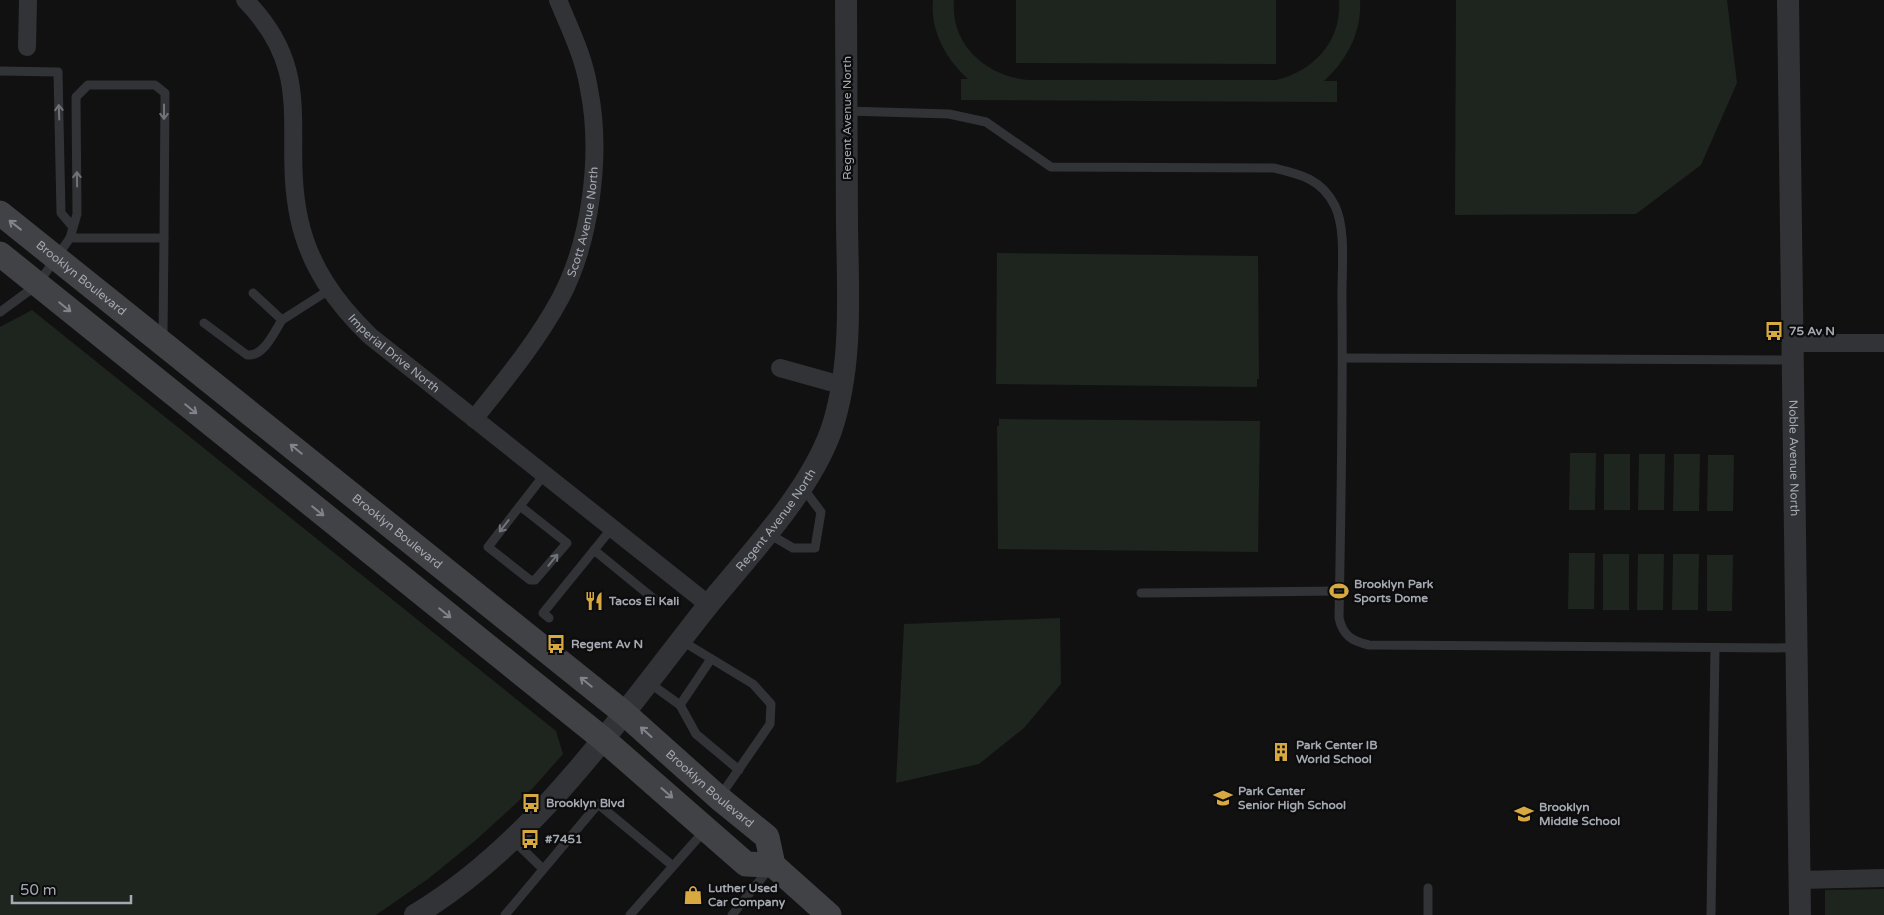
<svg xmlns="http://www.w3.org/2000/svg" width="1884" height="915" font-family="'Varela Round',sans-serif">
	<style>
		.green { fill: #1e241e }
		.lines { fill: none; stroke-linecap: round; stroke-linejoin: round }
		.service { stroke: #323337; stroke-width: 9 }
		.minor { stroke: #323337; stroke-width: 18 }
		.tertiary { stroke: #323337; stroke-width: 22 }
		.secondary { stroke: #414246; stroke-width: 25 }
		.oneway { stroke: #71737a }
		.oneway2 { stroke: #81848c }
		.labels { text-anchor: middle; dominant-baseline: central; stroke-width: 4.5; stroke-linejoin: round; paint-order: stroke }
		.street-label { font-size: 12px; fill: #a4a8b1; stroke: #0c0c0d }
		.poi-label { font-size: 12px; font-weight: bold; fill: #a4a8b1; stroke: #0c0c0d; text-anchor: start }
	</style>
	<rect width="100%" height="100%" fill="#111112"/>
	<g class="green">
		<path d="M933,0H954C950,45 987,76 1028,80H1276C1314,71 1342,41 1339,0H1360C1362,32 1347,60 1324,81H1337V102L961,100V79H968C946,59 930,31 933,0Z"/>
		<path d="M1016,0H1276V64L1016,63Z"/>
		<path d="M1456,0H1727L1737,83L1701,165L1636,214L1455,215Z"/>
		<path d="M997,253L1258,256L1259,379H1257V387L996,384Z"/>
		<path d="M32,310L556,731L563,754L533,788L476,840L428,879L376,915H0V327Z"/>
		<path d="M999,419L1260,421L1258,552L998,549L997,426H999Z"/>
		<path d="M1570,453H1596L1595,510H1569Z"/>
		<rect x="1604" y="454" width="26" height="56"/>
		<path d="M1639,454H1665L1664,510H1638Z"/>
		<path d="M1674,454H1700L1699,511H1673Z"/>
		<path d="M1708,455H1734L1733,511H1707Z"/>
		<path d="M1569,553H1595L1594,609H1568Z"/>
		<rect x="1603" y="554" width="26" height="56"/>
		<path d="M1638,554H1664L1663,610H1637Z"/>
		<path d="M1673,554H1699L1698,610H1672Z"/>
		<path d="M1707,555H1733L1732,611H1707Z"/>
		<path d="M1060,618L1061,684L1024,728L979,764L896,783L904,624Z"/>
		<path d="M1884,889V915H1825V890Z"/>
	</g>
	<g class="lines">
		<g class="service">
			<path d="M0,71L58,72L61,213L73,227"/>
			<path d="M847,111L949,114L986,122L1051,167L1274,168C1300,174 1322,179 1335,206C1347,231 1341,275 1342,304C1343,408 1341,513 1339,618C1343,636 1352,641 1369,645L1796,648"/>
			<path d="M70,238L77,214L76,97L88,85H155L165,93L164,238"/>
			<path d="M253,293L282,320L329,290"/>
			<path d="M0,312L37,285L70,238H164L163,338"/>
			<path d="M204,323L247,355C264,357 274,332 282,320"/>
			<path d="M1343,358L1792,360"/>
			<path d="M520,506L567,543L535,580H530L488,547L544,475"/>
			<path d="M769,534L793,548H815L821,512L803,488"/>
			<path d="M594,550L654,599"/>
			<path d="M1141,593L1340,591"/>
			<path d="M549,618L543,613L612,528"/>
			<path d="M682,641L753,684L771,704L770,724L719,798"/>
			<path d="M648,682L680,705L711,659"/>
			<path d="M680,705L696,734L739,770"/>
			<path d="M512,839L542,868"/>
			<path d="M505,915L598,804L673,866"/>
			<path d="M630,915L705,830"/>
			<path d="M732,915L769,869"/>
			<path d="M1428,915V888"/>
			<path d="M1711,915L1715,648"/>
		</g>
		<g class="minor">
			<path id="s1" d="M245,0C318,74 281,133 299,218C309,266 336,303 370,336L709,605"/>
			<path d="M27,47L28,0"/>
			<path d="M1793,343H1884"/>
			<path d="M780,368L841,385"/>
			<path id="s2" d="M474,419C505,380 536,343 560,299C591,241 602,154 589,89C584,57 570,29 558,0"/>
			<path d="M1800,880L1884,878"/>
		</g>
		<g class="tertiary">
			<path id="s3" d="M1788,0L1800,915"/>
			<path id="s4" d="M415,915C536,843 623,712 710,603C751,553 809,492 831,431C853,366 848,294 847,227C847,151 846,76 846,0"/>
		</g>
		<g class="secondary">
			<path id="s5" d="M0,213L624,713L719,798L767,837L773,865L829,915"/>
			<path d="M0,254L603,739L746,864L773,865"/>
		</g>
	</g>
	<defs><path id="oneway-shaft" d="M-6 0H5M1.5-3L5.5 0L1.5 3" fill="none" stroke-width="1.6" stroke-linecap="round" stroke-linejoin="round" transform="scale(1.25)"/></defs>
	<g class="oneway">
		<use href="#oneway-shaft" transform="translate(59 112) rotate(-92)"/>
		<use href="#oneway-shaft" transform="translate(164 112) rotate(90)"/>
		<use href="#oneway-shaft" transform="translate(77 179) rotate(-91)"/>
		<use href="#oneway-shaft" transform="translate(504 526) rotate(128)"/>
		<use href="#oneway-shaft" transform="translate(553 560) rotate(-51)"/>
	</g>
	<g class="oneway2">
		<use href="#oneway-shaft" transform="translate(15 225) rotate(-142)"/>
		<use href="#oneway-shaft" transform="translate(65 307) rotate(39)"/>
		<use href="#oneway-shaft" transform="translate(191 409) rotate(39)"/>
		<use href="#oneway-shaft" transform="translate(296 449) rotate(-141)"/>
		<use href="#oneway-shaft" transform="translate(318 511) rotate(39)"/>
		<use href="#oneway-shaft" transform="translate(445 613) rotate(39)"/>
		<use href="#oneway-shaft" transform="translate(586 682) rotate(-141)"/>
		<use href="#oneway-shaft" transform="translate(646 732) rotate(-138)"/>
		<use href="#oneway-shaft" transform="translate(667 793) rotate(41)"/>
	</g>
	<defs>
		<g id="bus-bare" transform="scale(1.5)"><path d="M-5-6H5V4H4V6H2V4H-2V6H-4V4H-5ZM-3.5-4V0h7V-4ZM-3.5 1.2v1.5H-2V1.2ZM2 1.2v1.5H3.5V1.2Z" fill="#d9a941" stroke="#0c0c0d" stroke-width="2.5" paint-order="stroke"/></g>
		<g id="stadium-bare" transform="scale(1.5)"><path d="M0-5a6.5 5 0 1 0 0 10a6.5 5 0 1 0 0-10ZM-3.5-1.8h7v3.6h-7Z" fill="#d9a941" stroke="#0c0c0d" stroke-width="2.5" paint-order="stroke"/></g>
		<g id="restaurant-bare" transform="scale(1.5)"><path d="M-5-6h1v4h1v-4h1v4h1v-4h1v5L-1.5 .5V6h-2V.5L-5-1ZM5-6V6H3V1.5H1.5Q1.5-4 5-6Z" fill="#d9a941" stroke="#0c0c0d" stroke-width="2.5" paint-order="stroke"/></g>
		<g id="building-bare" transform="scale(1.5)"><path d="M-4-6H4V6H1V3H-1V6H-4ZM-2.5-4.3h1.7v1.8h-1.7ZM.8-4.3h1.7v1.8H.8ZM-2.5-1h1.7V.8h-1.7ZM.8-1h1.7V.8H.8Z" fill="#d9a941" stroke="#0c0c0d" stroke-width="2.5" paint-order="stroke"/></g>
		<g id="school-bare" transform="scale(1.5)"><path d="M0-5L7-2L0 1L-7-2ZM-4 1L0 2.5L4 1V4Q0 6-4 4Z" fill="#d9a941" stroke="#0c0c0d" stroke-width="2.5" paint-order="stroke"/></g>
		<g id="shop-bare" transform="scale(1.5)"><path d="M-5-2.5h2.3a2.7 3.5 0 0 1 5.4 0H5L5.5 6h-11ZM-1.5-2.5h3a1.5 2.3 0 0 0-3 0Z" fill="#d9a941" stroke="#0c0c0d" stroke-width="2.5" paint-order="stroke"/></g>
	</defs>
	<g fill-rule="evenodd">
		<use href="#bus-bare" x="1774" y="331"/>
		<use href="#stadium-bare" x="1339" y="591"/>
		<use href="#restaurant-bare" x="594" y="601"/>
		<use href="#bus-bare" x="556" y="644"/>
		<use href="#building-bare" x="1281" y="752"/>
		<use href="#school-bare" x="1223" y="798"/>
		<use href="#bus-bare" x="531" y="803"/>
		<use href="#school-bare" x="1524" y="814"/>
		<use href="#bus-bare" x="530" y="839"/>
		<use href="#shop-bare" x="693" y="895"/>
	</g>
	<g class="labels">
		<g class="street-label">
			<text transform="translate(847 118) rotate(-90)">Regent Avenue North</text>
			<text stroke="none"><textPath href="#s2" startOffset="229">Scott Avenue North</textPath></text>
			<text stroke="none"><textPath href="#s5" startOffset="104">Brooklyn Boulevard</textPath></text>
			<text stroke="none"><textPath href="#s1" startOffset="401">Imperial Drive North</textPath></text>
			<text stroke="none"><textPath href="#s3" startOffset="458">Noble Avenue North</textPath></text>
			<text stroke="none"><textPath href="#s4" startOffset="538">Regent Avenue North</textPath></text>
			<text stroke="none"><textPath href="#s5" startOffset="509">Brooklyn Boulevard</textPath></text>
			<text stroke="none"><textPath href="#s5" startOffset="914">Brooklyn Boulevard</textPath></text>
		</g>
		<g class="poi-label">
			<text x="1789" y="331">75 Av N</text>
			<text x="1354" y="584">Brooklyn Park<tspan x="1354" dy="14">Sports Dome</tspan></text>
			<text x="609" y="601">Tacos El Kali</text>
			<text x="571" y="644">Regent Av N</text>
			<text x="1296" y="745">Park Center IB<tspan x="1296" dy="14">World School</tspan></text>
			<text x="1238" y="791">Park Center<tspan x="1238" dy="14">Senior High School</tspan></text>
			<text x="546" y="803">Brooklyn Blvd</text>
			<text x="1539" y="807">Brooklyn<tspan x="1539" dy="14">Middle School</tspan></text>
			<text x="545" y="839">#7451</text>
			<text x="708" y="888">Luther Used<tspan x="708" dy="14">Car Company</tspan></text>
		</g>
	</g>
	<path d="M12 895v8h119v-8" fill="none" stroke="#a4a8b1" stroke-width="2.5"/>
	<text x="20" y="895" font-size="15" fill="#a4a8b1" stroke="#0c0c0d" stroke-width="4" paint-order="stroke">50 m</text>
</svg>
